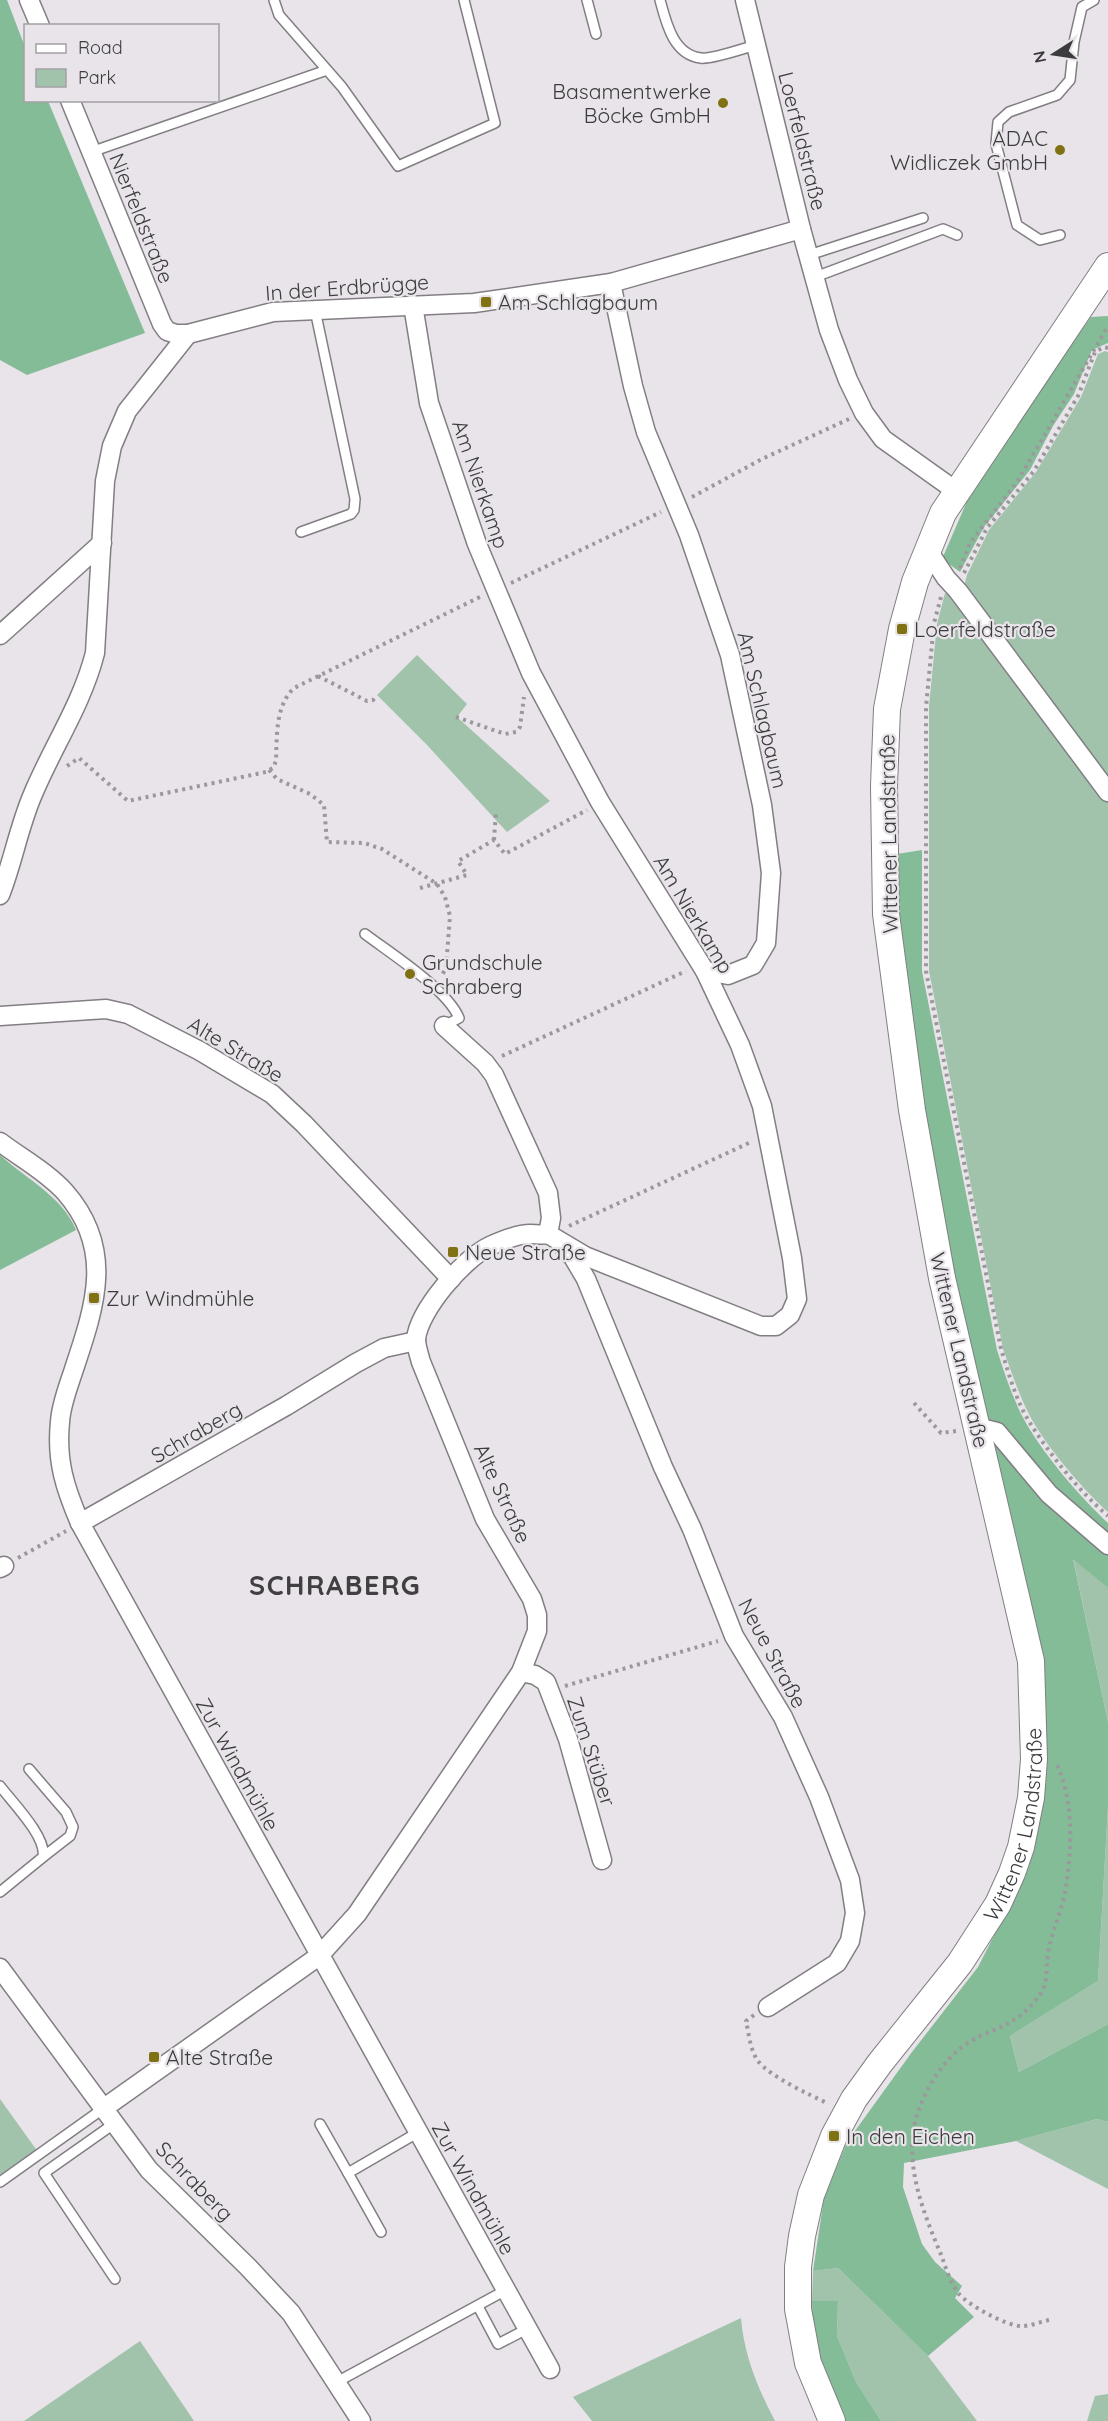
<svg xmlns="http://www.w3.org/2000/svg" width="1108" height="2421" font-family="Quicksand,sans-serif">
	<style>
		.green { fill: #a1c2ab }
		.forest { fill: #84bc97 }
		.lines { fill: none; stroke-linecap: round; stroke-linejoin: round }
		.lane-casing { stroke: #827e83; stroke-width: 12 }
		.street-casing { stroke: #827e83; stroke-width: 21 }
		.secondary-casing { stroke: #827e83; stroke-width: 28 }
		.path { stroke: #9b989c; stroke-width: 4; stroke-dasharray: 3 4.5; stroke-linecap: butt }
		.lane { stroke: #fff; stroke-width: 9 }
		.street { stroke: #fff; stroke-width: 18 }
		.secondary { stroke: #fff; stroke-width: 26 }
		.poi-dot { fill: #807213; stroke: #e8e4e9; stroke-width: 2 }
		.labels { text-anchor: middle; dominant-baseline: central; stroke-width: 4.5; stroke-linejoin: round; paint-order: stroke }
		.poi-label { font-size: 21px; fill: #3c3b3d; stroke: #e8e4e9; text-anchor: start }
		.street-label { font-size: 21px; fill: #3c3b3d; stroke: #e8e4e9 }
		.district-label { font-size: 27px; font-weight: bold; letter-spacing: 1.5px; fill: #423f43; stroke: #e8e4e9 }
	</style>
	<rect width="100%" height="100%" fill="#e8e4e9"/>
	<g class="green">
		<path d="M1105,351L1108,352V784L963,590L967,575L989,530L1036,472L1081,397L1098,354Z"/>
		<path d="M945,593L961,604L1108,800V1512C1085,1492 1046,1446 1031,1418C1019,1396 1012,1373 1003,1349L929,971V706L937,624Z"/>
		<path d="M417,655L467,704L457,717L550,801L507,832L427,745L377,695Z"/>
		<path d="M1073,1558L1108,1588V1722Z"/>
		<path d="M1108,1806V2024L1019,2072L1010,2036L1098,1981Z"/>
		<path d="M0,2099L38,2152L0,2177Z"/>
		<path d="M1097,2119L1108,2122V2189L1016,2141Z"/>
		<path d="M838,2268L928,2356L977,2421H881L856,2382L837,2336L838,2301H812L813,2271Z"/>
		<path d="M741,2318C744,2355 758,2389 775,2421H592L573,2397Z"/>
		<path d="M140,2341L194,2421H24Z"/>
		<path d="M1108,2394V2421H1087L1095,2396Z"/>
	</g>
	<g class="forest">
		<path d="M0,0H7L25,47L26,100L48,101L145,333L27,375L0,360Z"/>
		<path d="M1108,316V343L1092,350L1074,394L1053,426L1030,470L984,527L960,572L942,559L978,476L1091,317Z"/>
		<path d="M922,850V971L997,1350C1005,1375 1013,1400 1026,1423C1045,1456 1080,1497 1108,1523V1588L1073,1559L1108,1722V1806L1098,1981L1010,2036L1019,2072L1108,2024V2122L1097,2119L1016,2141L904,2163L903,2187L922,2244L935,2262L962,2286L955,2298L974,2317L928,2356L838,2268L813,2271L824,2198L847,2142L912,2052L978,1967L1029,1867L1045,1774L954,1277L921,1109L897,912V854Z"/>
		<path d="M0,1155C26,1179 62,1196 76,1230L0,1270Z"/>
		<path d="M812,2301H838L837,2336L856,2382L881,2421H842L836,2411L813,2335Z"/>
	</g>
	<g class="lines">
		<g class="lane-casing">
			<g id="lane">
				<path d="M274,0L279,15L342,87L398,166L495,123L464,0"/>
				<path d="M587,0L596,34"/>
				<path d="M660,0C666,22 673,55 701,58C711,60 745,48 756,45"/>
				<path d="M91,152L327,70"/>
				<path d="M1060,235L1040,240L1017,225L996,144L998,122L1009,112L1057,95L1070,80L1074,42L1082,7L1094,0"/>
				<path d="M809,255L923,218"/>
				<path d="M815,277L943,229L957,235"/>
				<path d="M301,532L351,514L354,510L355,499L315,310"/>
				<path d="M365,934C390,953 447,989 459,1018L444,1026"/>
				<path d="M29,1769L66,1812L73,1827L70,1836L43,1857"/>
				<path d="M0,1786C12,1802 47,1837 43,1857L0,1892"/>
				<path d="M320,2124L348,2173L417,2133"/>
				<path d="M348,2173L381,2232"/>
				<path d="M0,2182L104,2108"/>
				<path d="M115,2279L44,2173L115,2123"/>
				<path d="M480,2310L498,2344L527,2329"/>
				<path d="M335,2383L506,2290"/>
			</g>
		</g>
		<g class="street-casing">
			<g id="street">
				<path d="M29,0L40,26"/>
				<path d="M745,0L801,229L829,330L848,380L864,413L883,439L956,491"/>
				<path d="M70,100L162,324L167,331L176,334H188L273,312L474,303L611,283L801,229"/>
				<path d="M611,283L633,386L646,432L689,535L730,655L762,805L771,873L766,943L753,965L728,975L705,971"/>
				<path d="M413,305L429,403L477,544L531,673L600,802L705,971L740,1045L762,1106L792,1258L797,1299L790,1315L776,1326H761L585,1256L548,1234"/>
				<path d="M927,549L946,578L958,591L1108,792"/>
				<path d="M0,635L102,543"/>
				<path d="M0,895C13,862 19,826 33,794C53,746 82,704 95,653L105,481L112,446L127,411L188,334"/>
				<path d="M0,1016L106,1009L128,1014L200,1051L272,1094L304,1124L451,1279"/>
				<path d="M444,1026L485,1063L494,1075L548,1193L551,1218L548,1234"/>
				<path d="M0,1142C21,1158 47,1172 65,1192C115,1249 95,1306 74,1369C69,1385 61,1404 60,1422C56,1461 65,1488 80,1523L550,2369"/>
				<path d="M565,1249L573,1257L586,1279L663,1467L692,1529L734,1636L783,1717L819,1797L850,1880L855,1913L850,1941L837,1963L768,2007"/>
				<path d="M977,1427L997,1432L1049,1494L1108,1545"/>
				<path d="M80,1523L286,1406L356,1363L384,1348L416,1341"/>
				<path d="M0,1568L4,1566"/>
				<path d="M521,1672L535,1675L546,1682L568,1739L602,1860"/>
				<path d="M0,1968L149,2170L248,2267L291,2313L361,2421"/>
				<path d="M104,2108L319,1956L357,1914L521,1672L537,1631V1615L532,1599L485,1519L421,1362C419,1355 416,1346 416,1339C419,1310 464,1258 490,1246C501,1241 517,1234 530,1234C536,1234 542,1235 548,1234"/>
			</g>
		</g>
		<g class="secondary-casing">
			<g id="secondary">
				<path id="s1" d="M832,2421L808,2363L798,2309V2267L802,2236L811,2195L834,2136L854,2099L880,2063L960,1963L998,1904L1012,1873L1021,1847L1031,1798L1034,1759L1031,1661L942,1278L912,1110L886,914L884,786L887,709L902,629L915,582L943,513L1108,266"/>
			</g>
		</g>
		<g class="path">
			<path d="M692,497L762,459L849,419"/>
			<path d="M960,568L970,543L1017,482L1108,326"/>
			<path d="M964,573L987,528L1034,471L1078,396L1095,352L1104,347L1108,348"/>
			<path d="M511,583L661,512"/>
			<path d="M941,597L934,623L926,707V971L1001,1349C1009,1374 1016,1401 1030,1423C1051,1456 1079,1491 1108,1516"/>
			<path d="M318,676L367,701L373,700L377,695"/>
			<path d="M456,717L505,734L516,732L520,727L524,697"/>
			<path d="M67,766L79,758L128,801L266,772L273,768L276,761C277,737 275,706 294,688L482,596"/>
			<path d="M269,770L277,779L310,794L324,805L327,842L364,843L382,849L437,884L445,897L450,916L446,968L441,977"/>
			<path d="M494,840L496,811"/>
			<path d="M420,888L467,875L458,861L494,840L505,854L587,810"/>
			<path d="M502,1056L686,971"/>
			<path d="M569,1226L751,1142"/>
			<path d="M914,1403L941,1433L956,1431"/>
			<path d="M18,1558L66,1531"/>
			<path d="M565,1686L718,1641"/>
			<path d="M754,2015L746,2021C749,2034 750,2050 758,2061C769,2076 810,2095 827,2103"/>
			<path d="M1049,2320C1040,2322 1031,2326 1022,2326C1008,2327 968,2305 959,2294C951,2284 946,2269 942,2257C924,2214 901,2160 918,2112C927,2086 946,2055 971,2041C998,2026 1014,2026 1035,2001C1050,1984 1045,1973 1048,1954C1051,1933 1061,1913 1065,1893C1072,1851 1075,1802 1056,1763"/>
		</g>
		<use href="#lane" class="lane"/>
		<use href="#street" class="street"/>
		<use href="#secondary" class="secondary"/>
	</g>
	<g class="poi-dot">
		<circle cx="723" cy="103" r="6"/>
		<circle cx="1060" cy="150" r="6"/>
		<rect x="480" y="296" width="12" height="12" rx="3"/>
		<rect x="896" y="623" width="12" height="12" rx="3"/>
		<circle cx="410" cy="974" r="6"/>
		<rect x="447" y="1246" width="12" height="12" rx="3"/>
		<rect x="88" y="1292" width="12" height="12" rx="3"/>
		<rect x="148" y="2051" width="12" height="12" rx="3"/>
		<rect x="828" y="2130" width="12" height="12" rx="3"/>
	</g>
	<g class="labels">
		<g class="poi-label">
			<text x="711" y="91" text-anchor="end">Basamentwerke<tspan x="711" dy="24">Böcke GmbH</tspan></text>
			<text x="1048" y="138" text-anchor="end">ADAC<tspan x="1048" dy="24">Widliczek GmbH</tspan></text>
			<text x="498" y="302">Am Schlagbaum</text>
			<text x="914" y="629">Loerfeldstraße</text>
			<text x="422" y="962">Grundschule<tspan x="422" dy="24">Schraberg</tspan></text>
			<text x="465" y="1252">Neue Straße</text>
			<text x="106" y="1298">Zur Windmühle</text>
			<text x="166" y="2057">Alte Straße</text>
			<text x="846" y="2136">In den Eichen</text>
		</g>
		<g class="street-label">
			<text transform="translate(803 141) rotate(76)">Loerfeldstraße</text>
			<text transform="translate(142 218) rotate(68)">Nierfeldstraße</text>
			<text transform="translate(347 287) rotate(-4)">In der Erdbrügge</text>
			<text transform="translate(481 484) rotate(71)">Am Nierkamp</text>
			<text transform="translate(763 710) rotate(77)">Am Schlagbaum</text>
			<text transform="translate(888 834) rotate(-91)">Wittener Landstraße</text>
			<text transform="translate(694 914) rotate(59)">Am Nierkamp</text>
			<text transform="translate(236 1049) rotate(31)">Alte Straße</text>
			<text transform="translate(960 1350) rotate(77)">Wittener Landstraße</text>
			<text transform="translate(196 1432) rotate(-30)">Schraberg</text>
			<text transform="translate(503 1493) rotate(65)">Alte Straße</text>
			<text transform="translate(773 1653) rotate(62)">Neue Straße</text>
			<text transform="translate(592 1751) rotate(72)">Zum Stüber</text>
			<text transform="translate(238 1764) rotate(61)">Zur Windmühle</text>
			<text stroke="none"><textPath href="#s1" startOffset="663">Wittener Landstraße</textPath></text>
			<text transform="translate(195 2181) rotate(46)">Schraberg</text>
			<text transform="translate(474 2188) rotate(61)">Zur Windmühle</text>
		</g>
		<g class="district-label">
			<text x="335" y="1585">SCHRABERG</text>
		</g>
	</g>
	<rect x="24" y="24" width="195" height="78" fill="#e8e4e9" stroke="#a3a0a4" stroke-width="1.5"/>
	<rect x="36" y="44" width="30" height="9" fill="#ffffff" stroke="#a3a0a4" stroke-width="1.5"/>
	<text x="78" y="54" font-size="18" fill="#3c3b3d">Road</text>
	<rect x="36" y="69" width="30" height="18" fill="#a1c2ab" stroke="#a3a0a4" stroke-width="1.5"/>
	<text x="78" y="84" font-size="18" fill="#3c3b3d">Park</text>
	<g transform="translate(1054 54) rotate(258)" stroke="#e8e4e9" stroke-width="4.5" paint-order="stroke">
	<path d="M0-4.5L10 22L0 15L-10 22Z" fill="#3c3b3d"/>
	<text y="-9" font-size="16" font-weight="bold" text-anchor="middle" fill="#3c3b3d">N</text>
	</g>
</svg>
